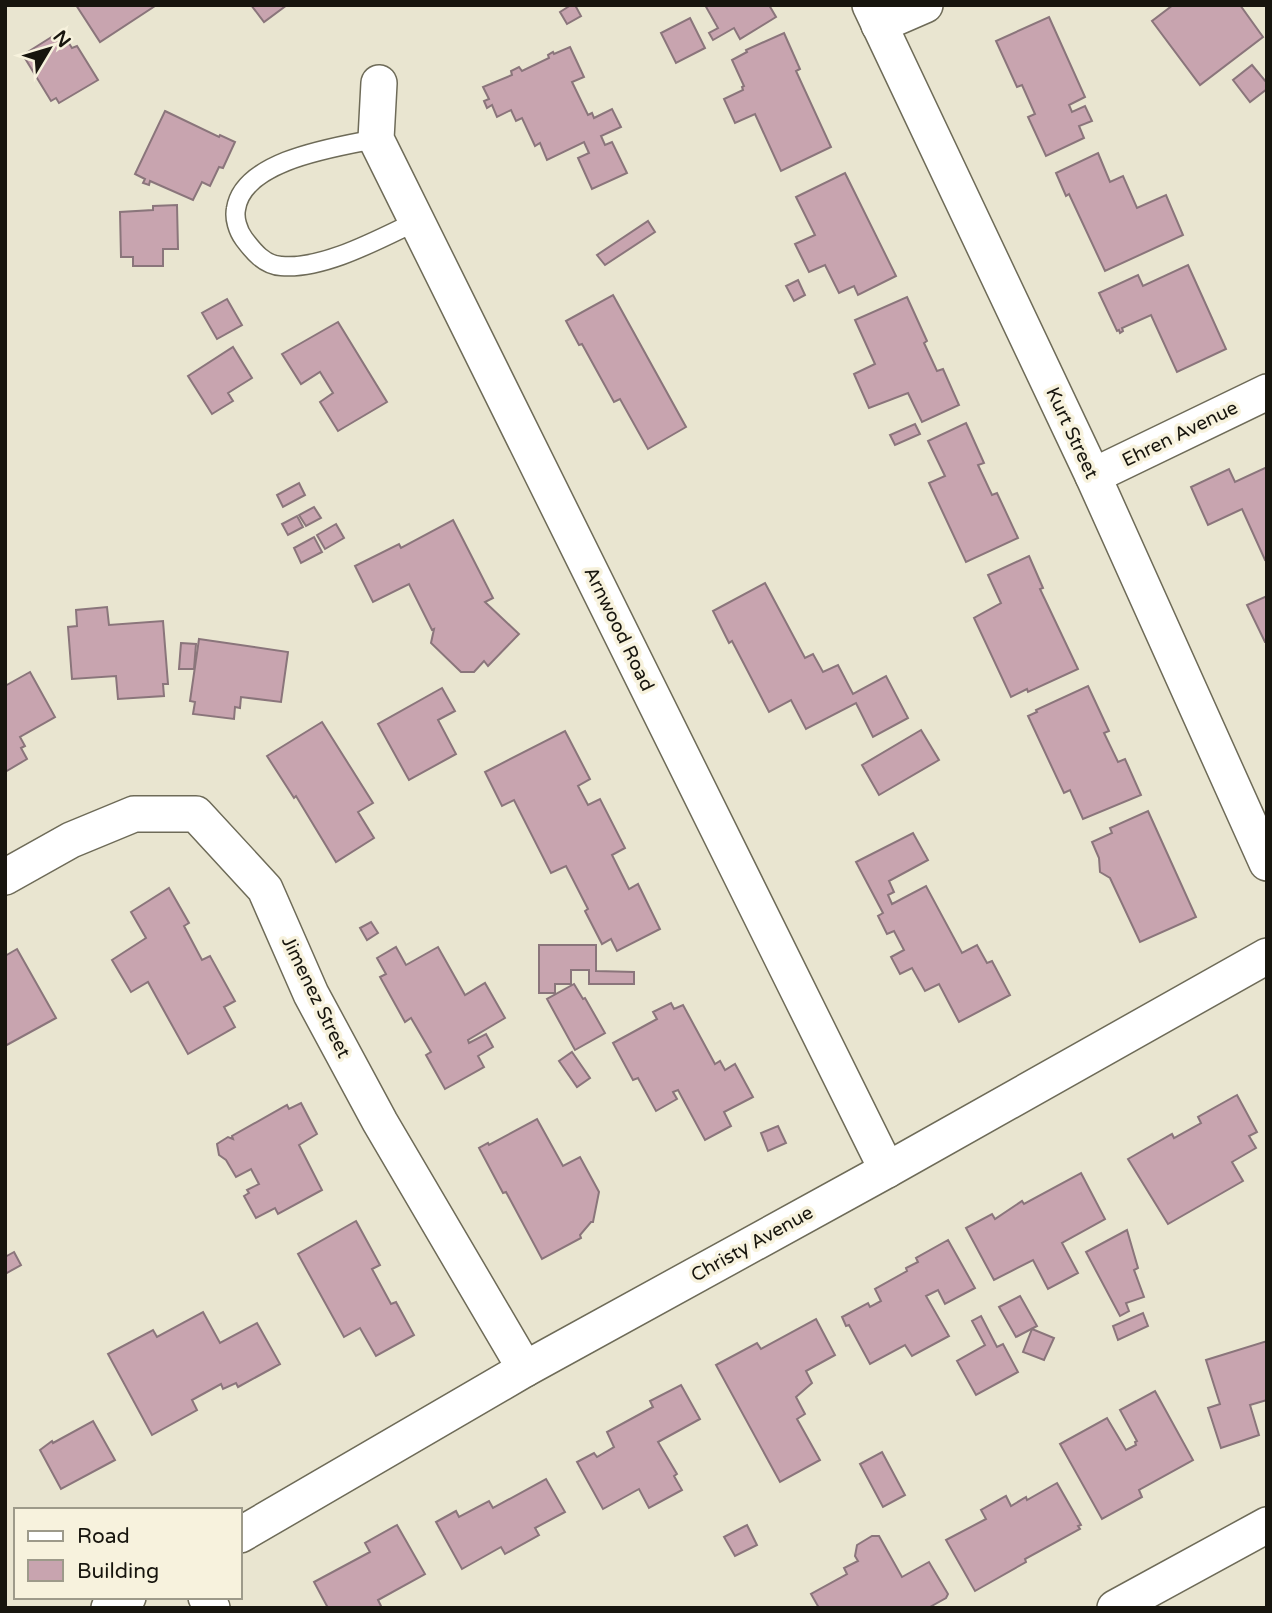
<svg xmlns="http://www.w3.org/2000/svg" width="1272" height="1613" font-family="'Varela Round',sans-serif">
	<style>
		.building { fill: #c8a4af; stroke: #8a757b; stroke-width: 2 }
		.lines { fill: none; stroke-linecap: round; stroke-linejoin: round }
		.lane-casing { stroke: #6e6b58; stroke-width: 21 }
		.street-casing { stroke: #6e6b58; stroke-width: 38 }
		.lane { stroke: #fff; stroke-width: 18 }
		.street { stroke: #fff; stroke-width: 35 }
		.labels { text-anchor: middle; dominant-baseline: central; stroke-width: 7; stroke-linejoin: round; paint-order: stroke }
		.street-label { font-size: 19px; fill: #17150e; stroke: #f7f2dd }
	</style>
	<rect width="100%" height="100%" fill="#e9e5d0"/>
	<g class="building">
		<path d="M76,5H155V6L100,42Z"/>
		<path d="M251,5H287L264,22Z"/>
		<path d="M571,5H575L581,16L567,24L560,12Z"/>
		<path d="M705,5H769L776,17L740,39L734,28L713,40L709,33L718,28Z"/>
		<path d="M1173,5H1240L1263,37L1200,85L1152,21Z"/>
		<path d="M1049,17L1085,97L1069,105L1072,112L1085,106L1092,121L1079,126L1084,138L1046,156L1028,117L1035,114L1022,85L1017,87L996,41Z"/>
		<path d="M690,18L705,48L676,63L661,33Z"/>
		<path d="M61,31L72,48L77,46L98,80L59,103L56,98L51,101L23,55Z"/>
		<path d="M784,33L800,69L796,71L831,147L781,171L755,114L735,123L724,99L743,90L742,87L744,86L732,60L747,52L746,50Z"/>
		<path d="M570,47L584,77L572,82L588,115L592,113L594,118L612,109L621,127L601,136L605,145L612,142L627,173L592,189L578,158L589,153L584,142L547,160L540,143L535,146L522,118L516,121L511,110L497,117L492,105L487,108L484,101L489,99L483,87L512,75L511,71L519,67L522,71L549,58L548,55L553,52L554,54Z"/>
		<path d="M1252,65L1267,83V89L1250,102L1233,80Z"/>
		<path d="M165,111L219,137L220,135L235,142L223,168L219,167L210,186L202,182L193,200L150,181L149,185L143,183L145,179L135,174Z"/>
		<path d="M1098,153L1110,182L1123,176L1137,208L1166,195L1183,235L1105,271L1069,194L1066,196L1056,173Z"/>
		<path d="M845,173L896,276L858,295L854,286L839,293L825,265L809,272L795,244L815,235L796,197Z"/>
		<path d="M177,205L178,249H163V266H133V257H121L120,212L153,210V206Z"/>
		<path d="M648,221L655,232L605,265L597,255Z"/>
		<path d="M1188,265L1226,349L1177,372L1151,315L1122,328L1123,331L1120,333L1119,330L1117,331L1099,293L1138,275L1143,286Z"/>
		<path d="M798,280L805,295L794,301L786,286Z"/>
		<path d="M613,295L686,427L648,449L620,399L614,402L582,344L579,345L566,321Z"/>
		<path d="M907,297L927,341L924,343L937,371L943,369L959,405L922,422L908,393L869,408L854,374L875,364L855,320Z"/>
		<path d="M227,299L242,325L217,339L202,313Z"/>
		<path d="M338,322L387,402L338,431L320,402L333,393L320,372L301,384L282,354Z"/>
		<path d="M233,347L252,378L228,393L233,401L212,414L188,376Z"/>
		<path d="M966,423L984,463L978,465L992,495L997,493L1018,538L966,562L929,483L945,476L928,441Z"/>
		<path d="M915,424L920,434L895,445L890,435Z"/>
		<path d="M1267,467V559L1265,560L1242,509L1208,525L1191,487L1229,469L1235,482Z"/>
		<path d="M299,483L305,495L283,507L277,495Z"/>
		<path d="M314,507L321,518L306,526L299,515Z"/>
		<path d="M297,516L303,527L288,535L282,524Z"/>
		<path d="M453,520L493,598L485,602L519,634L488,666L484,661L474,672H461L431,643L434,629L432,630L409,584L373,602L355,566L399,544L401,548Z"/>
		<path d="M336,524L344,538L325,549L317,535Z"/>
		<path d="M314,537L322,552L301,563L294,548Z"/>
		<path d="M1029,556L1043,588L1040,589L1078,669L1028,692L1027,689L1011,697L974,618L1001,603L988,575Z"/>
		<path d="M765,583L805,658L813,654L823,672L838,665L853,694L886,676L908,718L873,737L856,703L806,729L791,700L769,712L732,641L729,643L713,611Z"/>
		<path d="M1267,596V642H1265L1247,605Z"/>
		<path d="M107,607L109,625L163,621L168,684H163L164,696L118,699L116,676L72,679L68,627L77,626L76,610Z"/>
		<path d="M199,639L288,652L281,702L241,697L240,708L235,707L234,719L193,714L195,702L190,701Z"/>
		<path d="M181,643L196,644L194,669H179Z"/>
		<path d="M30,672L55,717L20,737L25,746L21,748L27,759L5,772V686Z"/>
		<path d="M1088,686L1109,731L1104,733L1118,762L1125,759L1141,795L1083,819L1070,790L1064,793L1028,716L1037,712L1036,710Z"/>
		<path d="M442,688L455,711L438,720L456,754L409,780L378,724Z"/>
		<path d="M322,722L373,803L358,812L374,838L336,862L296,796L294,798L267,756Z"/>
		<path d="M921,730L939,760L879,795L862,765Z"/>
		<path d="M565,731L590,779L578,786L588,805L600,799L625,848L612,855L629,889L638,884L660,929L617,951L611,939L602,944L585,911L588,909L566,866L551,873L514,800L502,806L485,772Z"/>
		<path d="M1148,811L1196,917L1140,942L1110,878L1100,872L1099,858L1092,842L1112,833L1110,828Z"/>
		<path d="M913,833L928,860L889,881L894,892L888,895L892,904L926,886L962,953L977,945L987,963L992,961L1010,995L959,1022L939,984L925,991L912,968L900,974L891,957L904,950L894,931L887,934L878,916L883,913L856,862Z"/>
		<path d="M169,888L189,923L184,926L202,960L210,956L235,1001L224,1007L235,1027L188,1054L148,982L131,992L112,960L146,938L131,912Z"/>
		<path d="M371,922L378,933L367,940L360,928Z"/>
		<path d="M539,945H596V971L634,972V984H589V970H571V984H555V993H539Z"/>
		<path d="M396,947L406,965L438,947L465,995L485,983L505,1018L468,1040L469,1043L486,1034L493,1047L478,1056L484,1067L445,1089L426,1055L431,1052L411,1018L405,1022L380,977L386,974L377,958Z"/>
		<path d="M17,949L56,1018L5,1046V956Z"/>
		<path d="M574,984L583,999L585,998L605,1033L575,1050L547,999Z"/>
		<path d="M671,1003L674,1009L683,1005L715,1064L720,1061L725,1070L735,1064L753,1097L724,1112L731,1126L705,1140L678,1090L673,1092L677,1099L656,1111L638,1078L633,1080L613,1043L657,1019L653,1012Z"/>
		<path d="M572,1052L590,1078L577,1087L559,1061Z"/>
		<path d="M1237,1095L1257,1132L1249,1136L1256,1148L1232,1162L1243,1181L1168,1224L1128,1159L1172,1134L1174,1138L1201,1123L1198,1117Z"/>
		<path d="M301,1103L317,1134L299,1145L322,1190L278,1214L275,1208L256,1218L244,1196L249,1193L247,1190L259,1184L251,1169L236,1177L226,1160L219,1155L217,1144L228,1137L233,1139L232,1136L287,1105L289,1109Z"/>
		<path d="M537,1119L563,1166L580,1157L599,1192L593,1222H591L580,1235L581,1238L542,1259L506,1192L503,1193L479,1148L488,1143L489,1145Z"/>
		<path d="M778,1126L786,1143L768,1151L761,1133Z"/>
		<path d="M1081,1173L1105,1219L1062,1243L1078,1273L1048,1289L1033,1260L994,1280L966,1228L992,1214L995,1219L1022,1201L1024,1204Z"/>
		<path d="M356,1221L380,1265L372,1269L391,1304L396,1302L414,1335L376,1356L360,1328L344,1337L298,1254Z"/>
		<path d="M1127,1230L1138,1268L1134,1270L1144,1297L1126,1303L1129,1311L1120,1316L1086,1252Z"/>
		<path d="M948,1240L975,1288L945,1304L938,1290L926,1296L949,1336L912,1356L905,1345L870,1364L849,1325L846,1326L842,1317L868,1303L870,1307L881,1301L875,1289L907,1271L906,1268L918,1262L916,1258Z"/>
		<path d="M14,1252L21,1265L5,1274V1257Z"/>
		<path d="M1020,1296L1037,1326L1016,1337L999,1307Z"/>
		<path d="M203,1312L220,1343L257,1323L280,1364L238,1387L236,1383L223,1389L221,1384L192,1400L197,1410L152,1435L108,1354L153,1330L157,1337Z"/>
		<path d="M1143,1313L1148,1326L1118,1340L1113,1326Z"/>
		<path d="M981,1316L997,1347L1003,1344L1018,1372L976,1395L957,1361L985,1345L972,1321Z"/>
		<path d="M816,1319L835,1355L806,1371L812,1383L796,1397L805,1414L797,1419L820,1460L780,1482L716,1365L757,1343L761,1349Z"/>
		<path d="M1032,1329L1054,1338L1044,1360L1023,1352Z"/>
		<path d="M1267,1341V1400L1250,1405L1259,1435L1221,1448L1208,1408L1220,1404L1206,1360Z"/>
		<path d="M681,1385L700,1419L658,1442L677,1474L674,1476L682,1490L649,1508L639,1489L603,1509L577,1462L594,1453L597,1457L614,1447L607,1432L653,1407L650,1401Z"/>
		<path d="M1155,1391L1193,1460L1139,1490L1142,1497L1102,1519L1060,1444L1107,1418L1126,1450L1136,1445L1135,1442L1137,1441L1120,1410Z"/>
		<path d="M93,1421L115,1460L61,1489L40,1450L52,1441L53,1443Z"/>
		<path d="M882,1452L905,1495L883,1507L860,1464Z"/>
		<path d="M546,1479L565,1512L535,1528L539,1535L505,1554L501,1547L462,1569L436,1522L456,1511L459,1517L489,1501L493,1508Z"/>
		<path d="M1057,1483L1081,1525L1078,1526L1080,1529L1025,1559L1026,1562L975,1591L946,1540L986,1519L981,1510L1006,1496L1011,1506L1026,1497L1027,1500Z"/>
		<path d="M397,1525L425,1574L378,1600L382,1608H328L314,1582L370,1552L365,1543Z"/>
		<path d="M747,1525L757,1545L735,1556L724,1537Z"/>
		<path d="M872,1536H879L902,1577L929,1562L948,1594L946,1598L928,1608H819L811,1594L847,1574L844,1568L858,1561L855,1556L857,1545Z"/>
	</g>
	<g class="lines">
		<g class="lane-casing">
			<path id="lane" d="M376,139C336,147 243,160 236,209C234,218 238,231 244,239C253,251 264,265 281,266C323,270 379,239 417,221"/>
		</g>
		<g class="street-casing">
			<g id="street">
				<path d="M870,5L1093,476L1267,863"/>
				<path d="M879,25L925,5"/>
				<path d="M379,83L376,139L887,1170"/>
				<path d="M1093,476L1267,392"/>
				<path d="M5,877L71,840L134,814H196L265,889L311,994L380,1122L525,1369"/>
				<path d="M240,1535L525,1369L887,1170L1267,956"/>
				<path d="M206,1597L212,1608"/>
				<path d="M109,1608L128,1597"/>
				<path d="M1115,1608L1267,1525"/>
			</g>
		</g>
		<use href="#lane" class="lane"/>
		<use href="#street" class="street"/>
	</g>
	<g class="labels">
		<g class="street-label">
			<text transform="translate(1072 433) rotate(65)">Kurt Street</text>
			<text transform="translate(1180 434) rotate(-26)">Ehren Avenue</text>
			<text transform="translate(619 629) rotate(64)">Arnwood Road</text>
			<text transform="translate(316 997) rotate(64)">Jimenez Street</text>
			<text transform="translate(752 1244) rotate(-29)">Christy Avenue</text>
		</g>
	</g>
	<rect width="1272" height="1613" fill="none" stroke="#17150e" stroke-width="14"/>
	<rect x="14" y="1508" width="228" height="91" fill="#f7f2dd" stroke="#9d9a8a" stroke-width="2"/>
	<rect x="28" y="1531" width="35" height="10" fill="#ffffff" stroke="#9d9a8a" stroke-width="2"/>
	<text x="77" y="1543" font-size="21" fill="#17150e">Road</text>
	<rect x="28" y="1560" width="35" height="21" fill="#c8a4af" stroke="#9d9a8a" stroke-width="2"/>
	<text x="77" y="1578" font-size="21" fill="#17150e">Building</text>
	<g transform="translate(49 49) rotate(52)" stroke="#f7f2dd" stroke-width="5" paint-order="stroke">
	<path d="M0-5L12 26L0 18L-12 26Z" fill="#17150e"/>
	<text y="-10" font-size="19" font-weight="bold" text-anchor="middle" fill="#17150e">N</text>
	</g>
</svg>
